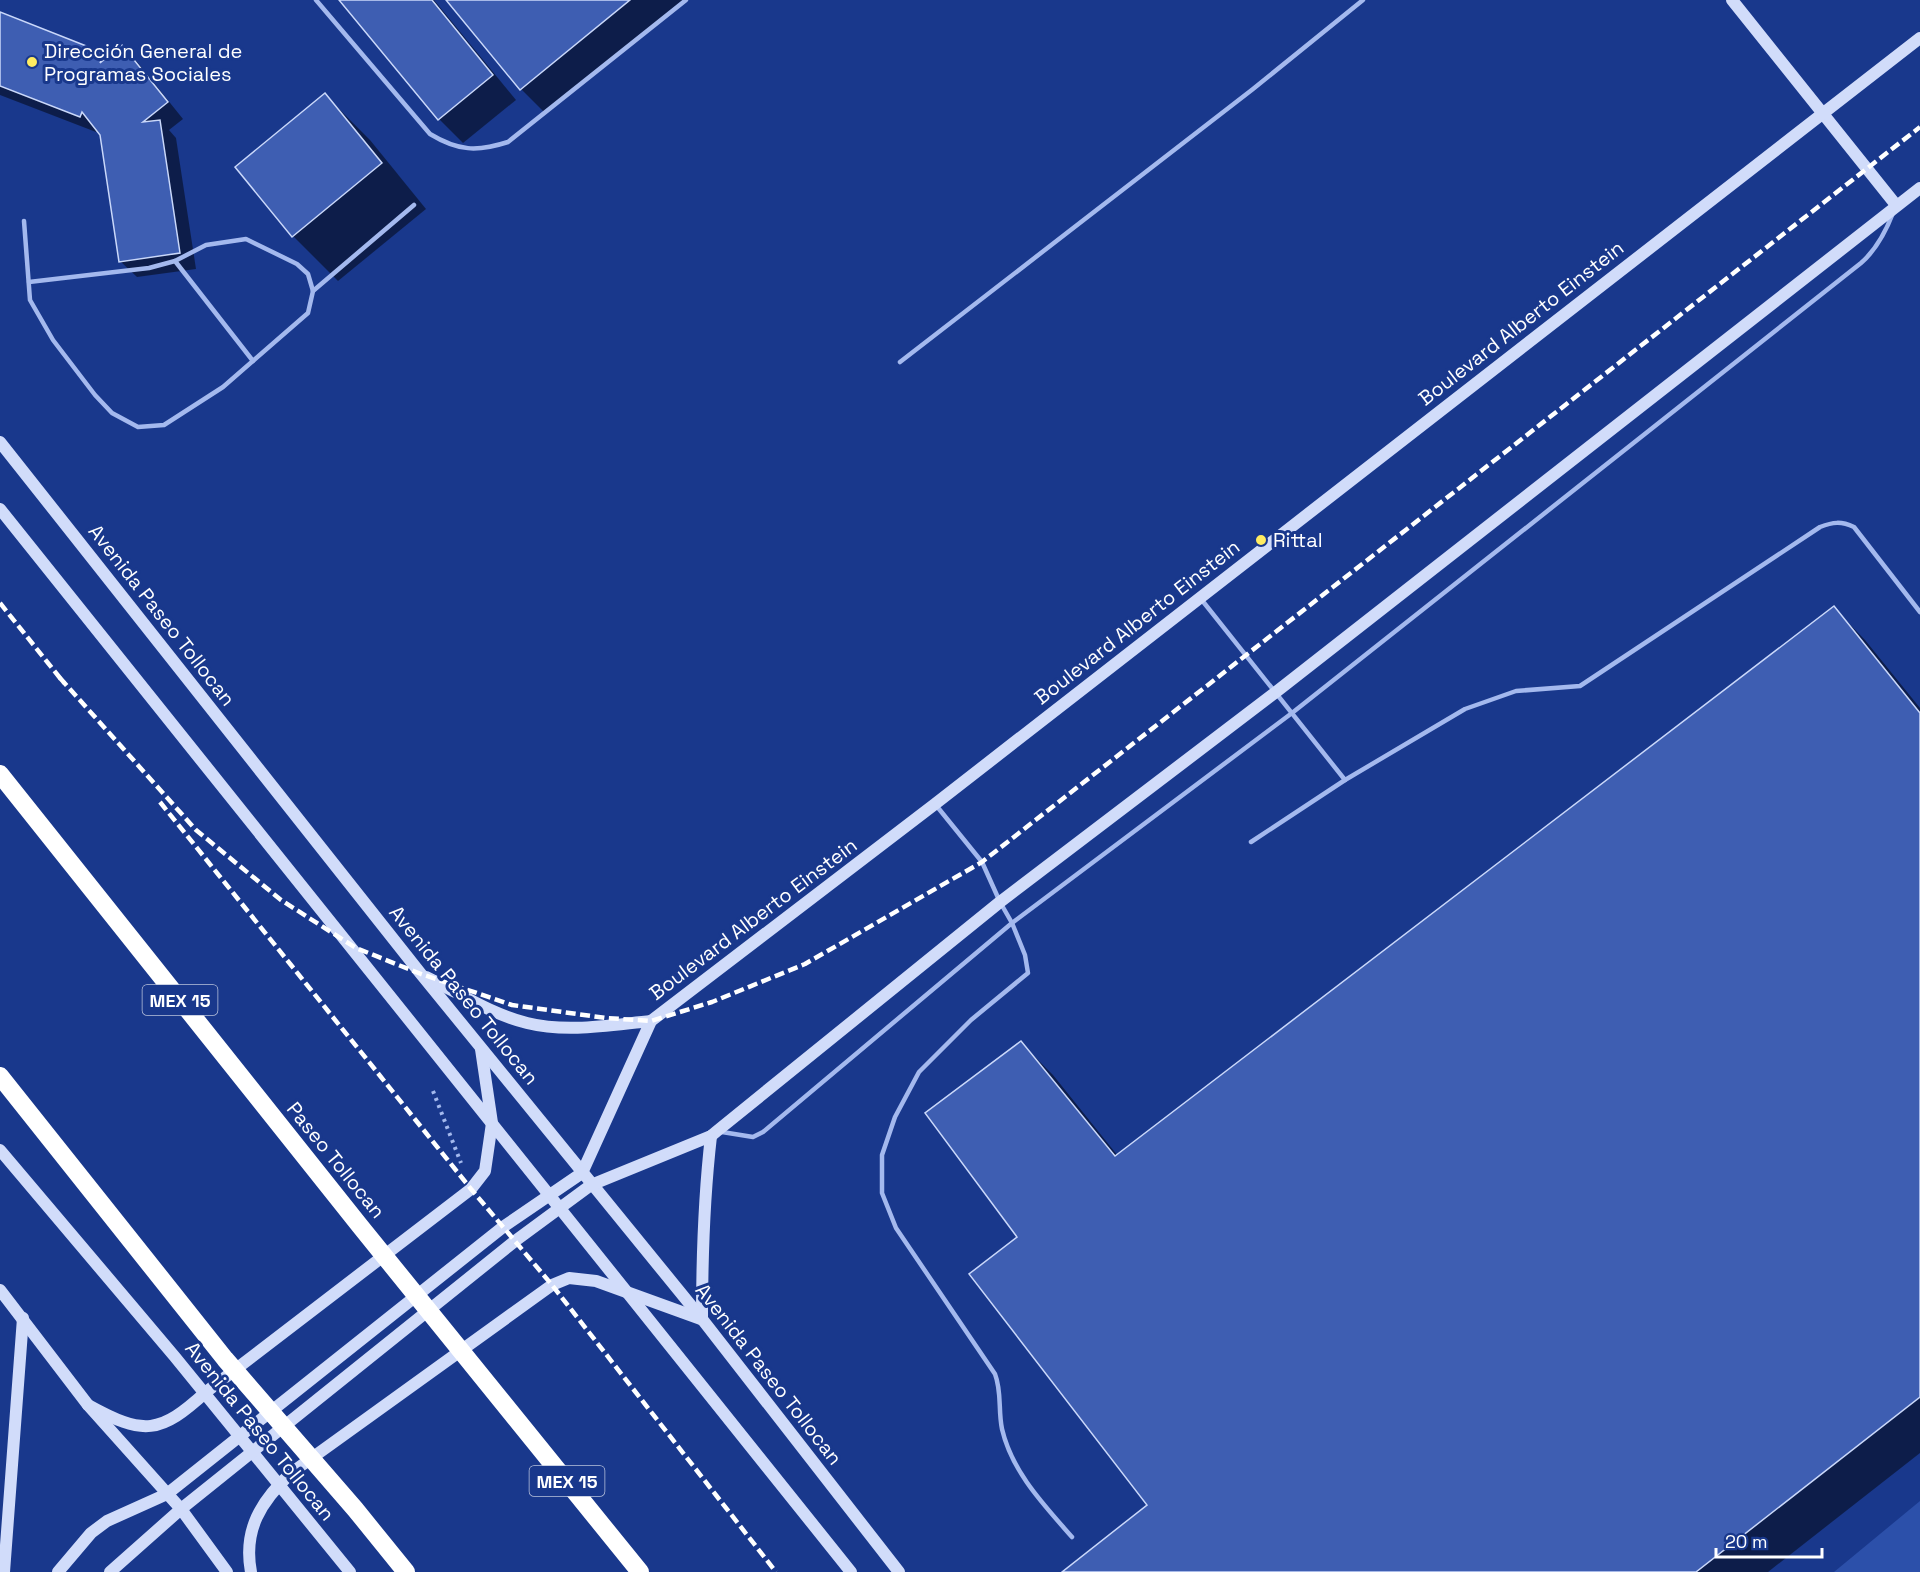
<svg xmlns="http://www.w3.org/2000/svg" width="1920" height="1572" font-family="'Space Grotesk',sans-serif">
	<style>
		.green { fill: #2c50aa }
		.shadow { fill: #0007 }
		.building { fill: #3e5eb2; stroke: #cad8fa; stroke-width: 1.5 }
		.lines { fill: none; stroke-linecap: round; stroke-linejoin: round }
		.path { stroke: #a4b9ee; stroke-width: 4; stroke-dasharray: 3 4.5; stroke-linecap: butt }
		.lane { stroke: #a4b9ee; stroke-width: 4.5 }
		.secondary { stroke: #d1dcfa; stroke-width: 12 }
		.highway { stroke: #fff; stroke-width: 18 }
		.rail { stroke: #fff; stroke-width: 4.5; stroke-dasharray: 10 4.5; stroke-linecap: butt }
		.poi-dot { fill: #ffec61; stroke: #19388c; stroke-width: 2 }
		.labels { text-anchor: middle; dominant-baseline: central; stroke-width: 6; stroke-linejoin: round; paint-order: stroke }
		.shield { fill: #19388c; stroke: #bac3dc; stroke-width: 1.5 }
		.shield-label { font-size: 18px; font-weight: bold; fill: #fff }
		.poi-label { font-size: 20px; fill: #fff; stroke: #19388c; text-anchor: start }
		.street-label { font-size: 20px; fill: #fff; stroke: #19388c }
	</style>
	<rect width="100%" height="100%" fill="#19388c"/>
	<path class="green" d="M1920,1501V1572H1834Z"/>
	<g class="shadow">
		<path d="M341,0H434L516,100L463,143L439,119Z"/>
		<path d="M448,0H683L545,113L521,89Z"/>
		<path d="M0,14L103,54L108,59L122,47L138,63L183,119L169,130L176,138L196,269L137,277L120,261L101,134L97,129L96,132L0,95Z"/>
		<path d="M325,95L370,140L426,209L338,281L293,236L237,168Z"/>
		<path d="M1834,608L1865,640L1920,708V1453L1768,1572H1064L1149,1505L1019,1237L1021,1043L1053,1075L1118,1156Z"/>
	</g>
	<g class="building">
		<path d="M339,0H432L493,75L438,120Z"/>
		<path d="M446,0H630L520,90Z"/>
		<path d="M0,12L104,53L100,63L122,45L168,102L143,122L160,120L180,253L119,262L100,135L82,112L80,117L0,86Z"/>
		<path d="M325,93L382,163L292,237L235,167Z"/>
		<path d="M1834,606L1920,713V1397L1696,1572H1062L1147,1505L969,1274L1017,1237L925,1113L1021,1041L1115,1156Z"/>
	</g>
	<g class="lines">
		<path class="path" d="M433,1091L461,1163"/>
		<g class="lane">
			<path d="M316,0L430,134C458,151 477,152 508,142L686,0"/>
			<path d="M24,221L30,300L53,340L95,395L112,413L138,427L164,425L223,387L308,313L313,291L308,274L297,264L246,239L206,245L175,261"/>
			<path d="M29,282L149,268L175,261L253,361"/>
			<path d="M313,291L414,205"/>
			<path d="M900,362L1253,89L1363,0"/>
			<path d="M1201,599L1345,780L1465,709L1516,691L1580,686L1820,527C1833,522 1841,521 1854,527L1920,612"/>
			<path d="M935,804L982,862L1000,902L1012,923L1025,955L1028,973L971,1020L919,1072L895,1117L882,1155V1193L896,1228L995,1374C1002,1392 998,1410 1002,1429C1012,1472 1044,1505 1072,1537"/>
			<path d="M1251,842L1345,780"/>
			<path d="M722,1132L753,1137L763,1132L1012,923L1292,713L1861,263C1875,251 1886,231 1893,213"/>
		</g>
		<g class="secondary">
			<path d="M1732,0L1896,205"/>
			<path d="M0,442L421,974L702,1319L899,1572"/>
			<path d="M0,509L851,1572"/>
			<path d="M426,977C459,993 491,1014 527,1023C567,1033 610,1025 651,1021"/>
			<path d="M0,1150L175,1357L350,1572"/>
			<path d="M582,1173L651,1021L935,804L1920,38"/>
			<path d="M0,1290L88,1405L181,1509L227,1572"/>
			<path d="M702,1319C702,1257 704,1197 711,1136"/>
			<path d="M88,1405C144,1436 160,1434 206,1392L471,1189L485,1171L492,1123L481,1049"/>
			<path d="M4,1572L23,1318"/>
			<path d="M58,1572L91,1533L107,1521L167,1494L503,1227L582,1173"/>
			<path d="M110,1572L181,1509L515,1241L591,1185L711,1136L717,1131L1000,902L1276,692L1920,188"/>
			<path d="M251,1572C243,1530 261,1501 291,1473L552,1285L569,1278L596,1281L701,1319"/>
		</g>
		<g class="highway">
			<path d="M0,774L360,1226L640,1572"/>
			<path d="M0,1076L225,1359L355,1509L406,1572"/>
		</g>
		<g class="rail">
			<path d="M0,603L64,683"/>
			<path d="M60,678L196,830L281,900L356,948L421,974L512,1005L606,1018L651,1021L712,1002L805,964L982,862L1920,127"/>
			<path d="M160,802L471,1189L552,1285L776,1572"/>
		</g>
	</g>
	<g class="poi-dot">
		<circle cx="32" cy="62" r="6"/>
		<circle cx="1261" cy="540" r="6"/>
	</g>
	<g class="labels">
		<g class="shield">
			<rect x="142.5" y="985" width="75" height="30" rx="4.5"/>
			<rect x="529.5" y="1466" width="75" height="30" rx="4.5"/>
		</g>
		<g class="shield-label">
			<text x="180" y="1000">MEX 15</text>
			<text x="567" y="1481">MEX 15</text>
		</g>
		<g class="poi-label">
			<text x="44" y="51">Dirección General de<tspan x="44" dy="23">Programas Sociales</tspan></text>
			<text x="1273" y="540">Rittal</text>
		</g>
		<g class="street-label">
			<text transform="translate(1521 323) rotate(-38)">Boulevard Alberto Einstein</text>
			<text transform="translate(162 615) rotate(52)">Avenida Paseo Tollocan</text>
			<text transform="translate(1137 622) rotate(-38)">Boulevard Alberto Einstein</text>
			<text transform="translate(753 919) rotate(-37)">Boulevard Alberto Einstein</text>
			<text transform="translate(464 995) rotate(51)">Avenida Paseo Tollocan</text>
			<text transform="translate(336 1160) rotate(51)">Paseo Tollocan</text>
			<text transform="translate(769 1374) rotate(52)">Avenida Paseo Tollocan</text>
			<text transform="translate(260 1431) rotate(51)">Avenida Paseo Tollocan</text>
		</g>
	</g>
	<path d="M1716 1548v9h106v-9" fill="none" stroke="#ffffff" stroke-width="3"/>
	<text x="1725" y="1548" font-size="18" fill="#ffffff" stroke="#19388c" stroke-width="4.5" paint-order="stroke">20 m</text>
</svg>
